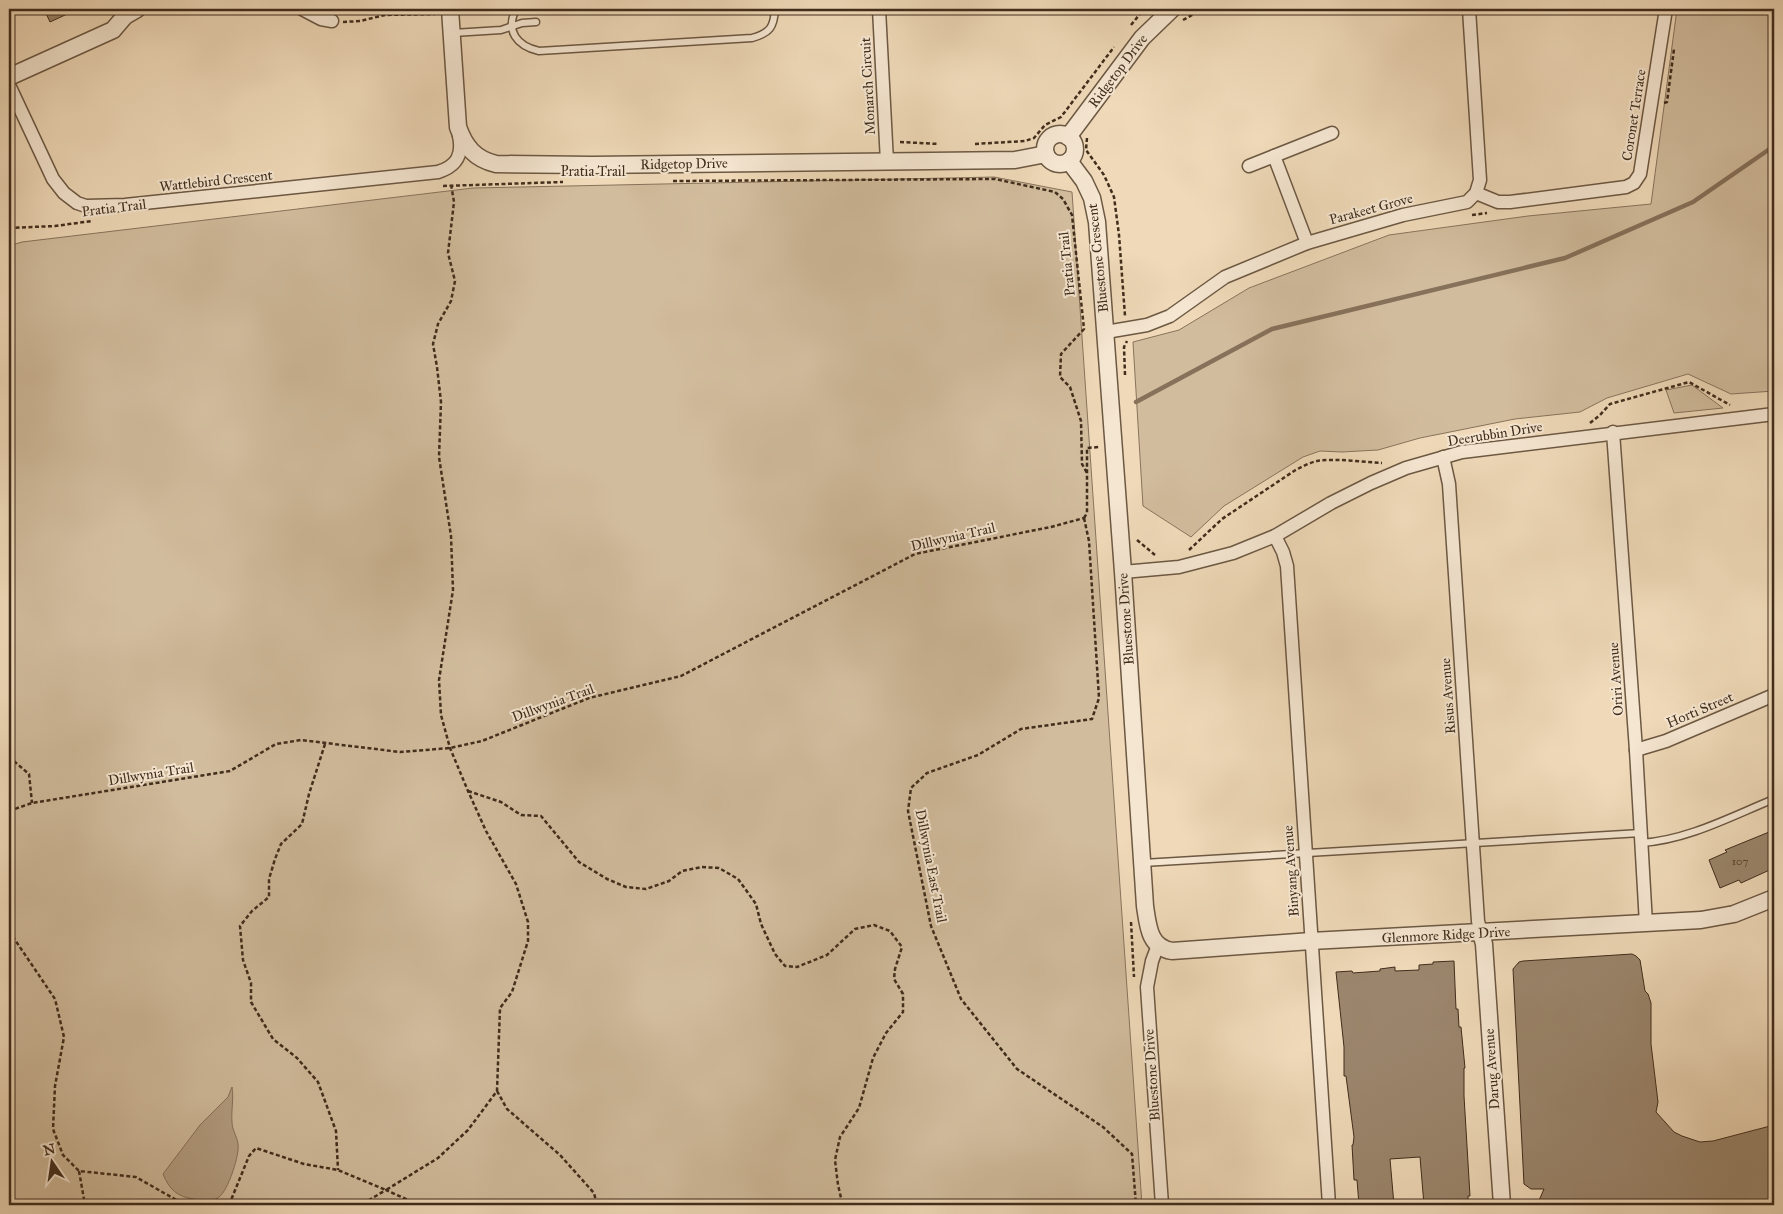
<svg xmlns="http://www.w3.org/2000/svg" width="1783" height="1214" font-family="'IM FELL Great Primer',serif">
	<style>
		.green { fill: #d1bc9d; stroke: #88745c }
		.water { fill: #b49f83; stroke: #86715a }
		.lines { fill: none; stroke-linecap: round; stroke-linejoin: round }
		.stream { stroke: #86715a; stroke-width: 4.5 }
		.building { fill: #9b866d; stroke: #402d1c }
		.service-casing { stroke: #6c5843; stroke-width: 9 }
		.minor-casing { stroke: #6c5843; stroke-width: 15 }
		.tertiary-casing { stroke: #6c5843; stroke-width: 19 }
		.path { stroke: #402d1c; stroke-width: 2.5; stroke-dasharray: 4 2.5; stroke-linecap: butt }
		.service { stroke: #f5e6d1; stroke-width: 6 }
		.minor { stroke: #f5e6d1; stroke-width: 12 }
		.tertiary { stroke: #f5e6d1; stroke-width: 16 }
		.labels { text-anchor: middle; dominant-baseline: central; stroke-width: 4; stroke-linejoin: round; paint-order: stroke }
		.number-label { font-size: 11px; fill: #574330 }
		.street-label { font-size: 14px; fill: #402d1c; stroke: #f5e6d1 }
	</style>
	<rect width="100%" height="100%" fill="#efd9b8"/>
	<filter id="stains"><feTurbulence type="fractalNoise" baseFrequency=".004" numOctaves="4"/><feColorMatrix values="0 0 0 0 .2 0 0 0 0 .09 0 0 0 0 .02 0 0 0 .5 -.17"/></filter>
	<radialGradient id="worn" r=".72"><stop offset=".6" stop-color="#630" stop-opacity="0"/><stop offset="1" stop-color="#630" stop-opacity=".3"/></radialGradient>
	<g class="green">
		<path d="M1677,9H1774V391L1731,394L1688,374L1607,398L1580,412L1515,419L1420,438L1378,450L1342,452L1320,451L1303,457L1224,506L1191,537L1143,506L1133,342L1179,330L1249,288L1389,235L1528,216L1651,204Z"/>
		<path d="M994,177L1072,192L1142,1205H9V246L22,242L473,188Z"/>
		<path d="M1692,385L1723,408L1674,413L1666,390Z"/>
	</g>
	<path class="water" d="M232,1087C234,1099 231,1110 232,1122C232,1130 237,1136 238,1144C240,1154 228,1191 219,1197C211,1203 203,1201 194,1199C177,1197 169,1189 163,1174L200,1125L228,1097Z"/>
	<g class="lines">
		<path class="stream" d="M1136,402L1272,329L1565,258L1693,202L1774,146"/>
	</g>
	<g class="building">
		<path d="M44,9H78L50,22Z"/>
		<path d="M1774,830V868L1741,883L1739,880L1720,888L1709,860L1727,852L1725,850Z"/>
		<path d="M1632,954L1636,956L1640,960L1645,991L1648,994L1651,1003V1044L1658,1102L1656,1112L1674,1132L1682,1136L1700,1142L1713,1141L1774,1125V1205H1537L1544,1189H1531L1524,1184L1513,969L1519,962L1523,961Z"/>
		<path d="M1454,961L1456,1009H1458L1459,1027H1461L1465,1068H1464V1096L1470,1196H1468V1205H1424L1420,1157L1390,1159L1394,1205H1359L1357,1180H1354L1352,1145H1353L1354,1137L1346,1076H1344V1047L1336,972L1352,971L1353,973L1380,971V969L1395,967V971L1419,970V965L1433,964V962Z"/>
	</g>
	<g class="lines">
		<g class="service-casing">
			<g id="service">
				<path d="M516,9C505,31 517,46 539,51L752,38C770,33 774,27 775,9"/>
				<path d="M750,9H757"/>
				<path d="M453,33L501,30L522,23L536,22"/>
				<path d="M1641,843C1688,840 1732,816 1774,799"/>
				<path d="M1143,863L1641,833"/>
			</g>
		</g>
		<g class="minor-casing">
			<g id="minor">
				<path d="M302,9L321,19L332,21"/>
				<path d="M879,9L887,162"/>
				<path d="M9,85L53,179L64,193L77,203L86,206L125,205L438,172C457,166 463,155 459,136"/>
				<path d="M1274,156L1307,243"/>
				<path d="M1249,166L1332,133"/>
				<path d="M1476,193L1498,202H1510L1626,187L1634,183L1640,174L1666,9"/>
				<path d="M1106,332L1147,325L1170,316L1225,277L1307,243L1403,215L1467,202L1476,193L1480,180L1469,9"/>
				<path d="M1613,432L1636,750L1646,924"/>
				<path d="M1443,457L1449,484L1478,921L1481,933"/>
				<path d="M1275,536L1283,552L1287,566L1329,1205"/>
				<path d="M1123,572L1179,567L1233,553L1275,536L1331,503L1371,483L1406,468L1462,452L1774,414"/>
				<path d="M1636,750L1666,741L1774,695"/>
				<path d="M1158,945L1152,961L1147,987L1162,1205"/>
			</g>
		</g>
		<g class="tertiary-casing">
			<g id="tertiary">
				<path d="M450,9L458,127C465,147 475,159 496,164L592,165L1015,160L1046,154"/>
				<path d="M9,77L113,30L125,16L137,9"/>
				<circle cx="1060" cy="149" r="15"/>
				<path d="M1068,137L1142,38L1172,9"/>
				<path d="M1069,161L1084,181L1092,198L1097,222L1123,572L1145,906C1148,926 1149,947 1172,951L1311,941L1701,920L1734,914L1774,898"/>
				<path d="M1481,933L1484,944L1502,1205"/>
			</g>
		</g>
		<g class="path">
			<path d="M1183,20L1203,9"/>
			<path d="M343,22L360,21L385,15L435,14"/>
			<path d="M1131,25L1144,9"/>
			<path d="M1664,103L1667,102L1674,49"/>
			<path d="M1087,138L1086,150L1104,175L1114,197L1119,235L1125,316"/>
			<path d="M900,142L939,144"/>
			<path d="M975,144L1025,141L1034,138L1045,125L1061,117L1114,47"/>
			<path d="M673,181L995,179L1055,192L1063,199L1072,215L1084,329L1061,354L1060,377L1070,387L1081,421L1082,464L1087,473"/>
			<path d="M443,186L563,182"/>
			<path d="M1472,215L1487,213"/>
			<path d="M9,228L55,226L92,221"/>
			<path d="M1125,375L1124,347L1127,341"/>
			<path d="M1590,423L1600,415L1610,404L1689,382L1730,405"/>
			<path d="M1084,518L1089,541L1099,698L1092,719L1021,729L978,755L927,773L911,788L908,811L931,926L961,999L1017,1069L1103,1127L1132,1154L1136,1205"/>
			<path d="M1084,518L1087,513V448L1099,447"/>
			<path d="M1137,540L1155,555"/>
			<path d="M1189,550L1222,519L1294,471C1301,467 1309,463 1317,461C1337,458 1361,462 1382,463"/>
			<path d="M325,744L309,794L302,824L281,844L275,859L269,879V897L252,911L240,926L243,960L251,983V1002L273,1039L297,1058L318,1082L336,1131L338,1170"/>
			<path d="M9,757L29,774L32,803"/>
			<path d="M468,791L501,802L521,815L541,816L579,862L607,879L626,887L646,889L669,881L682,871L702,867L719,868L738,879L756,904L761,924L775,954L785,966L797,967L827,955L855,929L874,925L890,931L902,947L895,969L894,979L903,994V1012L886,1033L873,1058L859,1108L840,1137L835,1160L838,1185L842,1202L839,1205"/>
			<path d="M9,811L32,803L230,771L276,744L301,740L400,752L450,748L482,741L589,698L681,676L915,554L1051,527L1084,518"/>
			<path d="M1131,922L1134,977"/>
			<path d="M9,931L55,999L64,1037L55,1086L53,1129L63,1155L79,1171L136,1177L185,1205"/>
			<path d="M497,1091L507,1109L560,1155L594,1193L597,1205"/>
			<path d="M79,1171L85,1205"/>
			<path d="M229,1205L249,1156L256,1148L304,1164L338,1170L386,1190L438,1158L468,1130L497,1091L500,1008L512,992L528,941V922L516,884L486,831L468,791L450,748L441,715L439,680L453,590L451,536L439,457L441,402L437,367L433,344L438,324L451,301L455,281L448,253L454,202L451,184"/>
			<path d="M364,1205L369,1200L386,1190L419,1205"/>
		</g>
		<use href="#service" class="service"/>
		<use href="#minor" class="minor"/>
		<use href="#tertiary" class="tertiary"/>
	</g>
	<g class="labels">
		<g class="number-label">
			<text x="1740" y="861">107</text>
		</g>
		<g class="street-label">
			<text transform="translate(1118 71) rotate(-53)">Ridgetop Drive</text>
			<text transform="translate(868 86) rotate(-93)">Monarch Circuit</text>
			<text transform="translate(1634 115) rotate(-81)">Coronet Terrace</text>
			<text transform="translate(684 164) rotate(-1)">Ridgetop Drive</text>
			<text x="593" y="171">Pratia Trail</text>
			<text transform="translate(216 181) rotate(-6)">Wattlebird Crescent</text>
			<text transform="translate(114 208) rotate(-7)">Pratia Trail</text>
			<text transform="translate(1371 209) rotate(-15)">Parakeet Grove</text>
			<text transform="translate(1098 258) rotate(-96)">Bluestone Crescent</text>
			<text transform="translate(1067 264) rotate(-96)">Pratia Trail</text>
			<text transform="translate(1495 434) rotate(-9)">Deerubbin Drive</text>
			<text transform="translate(953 537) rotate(-13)">Dillwynia Trail</text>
			<text transform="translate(1126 619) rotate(-94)">Bluestone Drive</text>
			<text transform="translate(1616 679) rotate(-94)">Oriri Avenue</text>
			<text transform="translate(1448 696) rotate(-94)">Risus Avenue</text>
			<text transform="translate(553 703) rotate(-20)">Dillwynia Trail</text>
			<text transform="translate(1700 710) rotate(-23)">Horti Street</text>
			<text transform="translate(151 774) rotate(-9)">Dillwynia Trail</text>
			<text transform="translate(931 866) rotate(79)">Dillwynia East Trail</text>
			<text transform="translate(1291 871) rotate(-94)">Binyang Avenue</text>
			<text transform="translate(1446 935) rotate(-3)">Glenmore Ridge Drive</text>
			<text transform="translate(1492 1069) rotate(-94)">Darug Avenue</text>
			<text transform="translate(1152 1075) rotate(-94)">Bluestone Drive</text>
		</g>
	</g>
	<rect width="1783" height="1214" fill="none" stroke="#efd9b8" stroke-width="30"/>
	<rect x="10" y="10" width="1763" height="1194" fill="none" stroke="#402d1c" stroke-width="2.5"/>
	<rect x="15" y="15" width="1753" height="1184" fill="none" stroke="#402d1c"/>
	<g transform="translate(52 1162) rotate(347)" stroke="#f5e6d1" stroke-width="4" paint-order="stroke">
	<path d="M0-4L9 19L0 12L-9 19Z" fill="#402d1c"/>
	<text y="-8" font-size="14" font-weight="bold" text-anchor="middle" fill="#402d1c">N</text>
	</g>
	<rect width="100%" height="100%" filter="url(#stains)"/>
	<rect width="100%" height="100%" fill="url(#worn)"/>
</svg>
